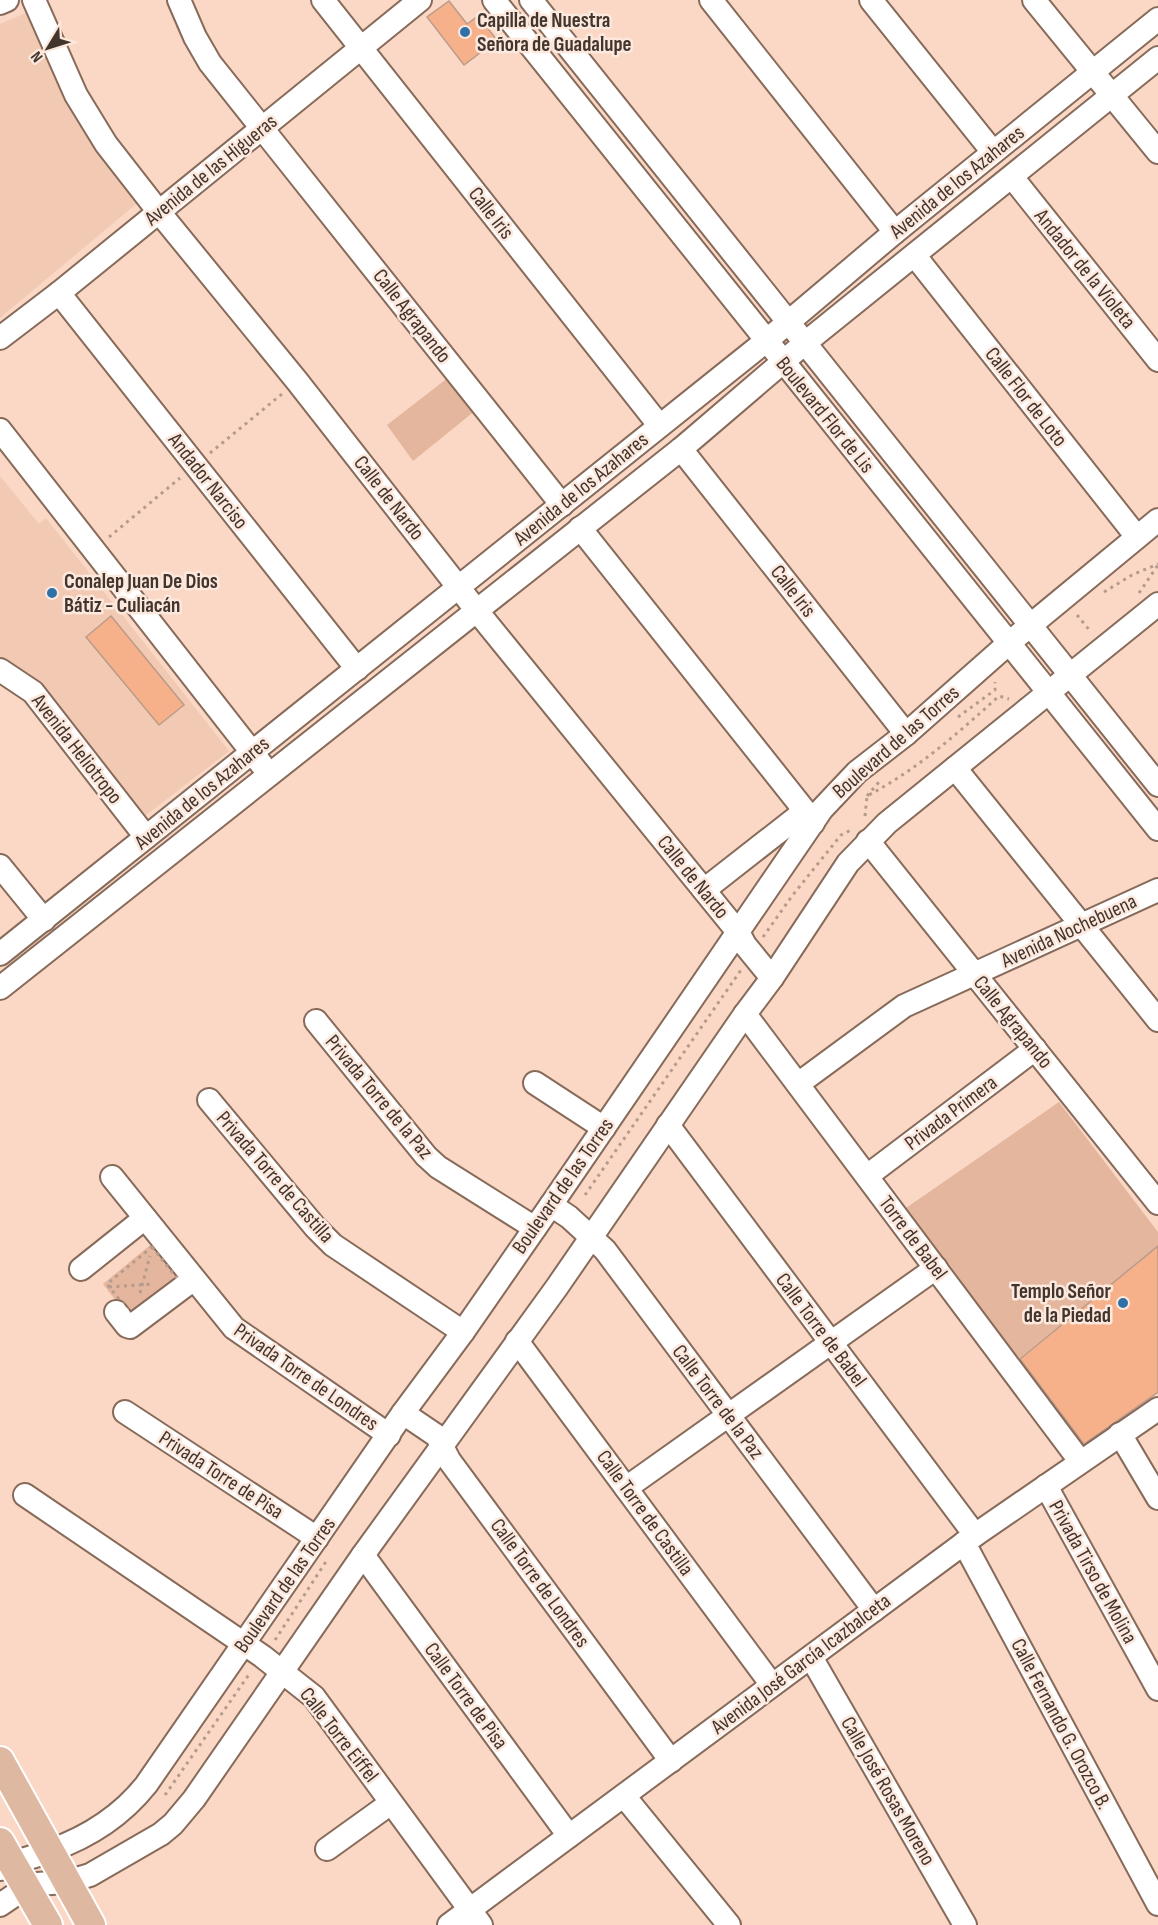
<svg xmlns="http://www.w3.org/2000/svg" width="1158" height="1925" font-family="'Sofia Sans Condensed',sans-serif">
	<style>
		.built { fill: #f2cab4 }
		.green { fill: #e3b69d }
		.building { fill: #f7b18a; stroke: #bb9b8a; stroke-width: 1.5 }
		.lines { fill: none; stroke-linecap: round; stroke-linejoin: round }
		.minor-casing { stroke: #876a59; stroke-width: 26 }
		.major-casing { stroke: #fff; stroke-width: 32 }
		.path { stroke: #b69b8d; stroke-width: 3; stroke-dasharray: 3 4.5; stroke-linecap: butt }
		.minor { stroke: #fff; stroke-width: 22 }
		.major { stroke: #dfb8a2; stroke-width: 28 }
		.poi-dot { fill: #2f71a7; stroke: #fde8dd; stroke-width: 2 }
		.labels { text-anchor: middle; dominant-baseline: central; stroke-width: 5; stroke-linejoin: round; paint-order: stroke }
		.poi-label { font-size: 21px; font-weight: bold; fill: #42352e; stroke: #fde8dd; text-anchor: start }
		.street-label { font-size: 21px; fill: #42352e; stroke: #fde8dd }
	</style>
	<rect width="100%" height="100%" fill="#fad8c5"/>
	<g class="built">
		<path d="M35,9L142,199L0,318V24Z"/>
		<path d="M0,476L39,524L46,518L229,751L145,816L42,686L0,662Z"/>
	</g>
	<g class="green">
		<path d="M449,377L476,410L413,461L387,425Z"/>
		<path d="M1059,1102L1158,1232V1246L1019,1359L906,1208Z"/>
		<path d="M154,1242L184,1281L133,1323L103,1284Z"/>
	</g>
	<g class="building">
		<path d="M449,1L467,24L478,16L497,40L464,65L427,17Z"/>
		<path d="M111,616L184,705L159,725L86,637Z"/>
		<path d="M1158,1246V1392L1084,1444L1020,1359Z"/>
	</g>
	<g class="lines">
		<g class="minor-casing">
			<g id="minor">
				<path d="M34,0L76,95L106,144L159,212L297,381L477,611L738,932L745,945L772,978"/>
				<path d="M179,0L195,37L210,63L562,505"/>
				<path d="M323,0L659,425"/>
				<path d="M494,0L1158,829"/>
				<path d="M531,0L1158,785"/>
				<path d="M711,0L895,232"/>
				<path d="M871,0L993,152"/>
				<path d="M1034,0L1158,152"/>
				<path d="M0,3L7,0"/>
				<path d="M1012,177L1158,360"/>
				<path d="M915,256L1137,537"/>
				<path d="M59,293L357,669"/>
				<path d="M0,338L59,293L420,0"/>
				<path d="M0,430L262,765"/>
				<path d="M681,449L906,734"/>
				<path d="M580,528L805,811L813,823"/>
				<path d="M0,670L33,692L146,837"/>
				<path d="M955,768L1158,1020"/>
				<path d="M868,841L1158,1203"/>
				<path d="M0,866L44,920"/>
				<path d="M704,890L805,811"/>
				<path d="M0,954L766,341L895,232L1158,19"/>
				<path d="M0,988L681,449L805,343L1158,58"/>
				<path d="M745,1014L1080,1461"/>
				<path d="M316,1021L426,1156L438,1167L535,1228"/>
				<path d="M535,1083L604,1128"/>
				<path d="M798,1084L904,1006L1158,890"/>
				<path d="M209,1100L315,1227L333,1245L463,1332"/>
				<path d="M668,1125L975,1535"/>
				<path d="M867,1176L1035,1049"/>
				<path d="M112,1177L234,1328L389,1435"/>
				<path d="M551,1205L569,1217L605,1250L874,1610"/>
				<path d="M81,1269L145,1218"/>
				<path d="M116,1312L127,1326L130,1327L194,1279"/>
				<path d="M517,1341L772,1685"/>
				<path d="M125,1412L317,1538"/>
				<path d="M403,1413L437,1436L449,1460L671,1761"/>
				<path d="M1120,1434L1158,1498"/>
				<path d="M1046,1486L1158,1689"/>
				<path d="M626,1488L936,1268"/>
				<path d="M25,1495L262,1656L314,1697L481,1925"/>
				<path d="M964,1543L1158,1904"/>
				<path d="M363,1555L569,1836"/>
				<path d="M811,1657L965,1925"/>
				<path d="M624,1796L729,1925"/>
				<path d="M327,1849L391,1803"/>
				<path d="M0,1869C17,1860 35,1857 52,1850C88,1837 122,1815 146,1785L403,1413L463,1332L551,1205L822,809L857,772L906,734L1009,643L1158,520"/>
				<path d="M0,1905L25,1888L37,1884L66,1882L90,1875L161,1834L173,1824L194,1799L363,1555L557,1287L745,1014L772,978L848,863L887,823L1158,604"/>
				<path d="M449,1925L975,1535L1158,1409"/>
			</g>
		</g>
		<g class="major-casing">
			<g id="major">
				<path d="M0,1761L91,1925"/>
				<path d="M0,1842L48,1925"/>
			</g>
		</g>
		<g class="path">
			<path d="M210,453L282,394"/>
			<path d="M109,537L180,478"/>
			<path d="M1104,592L1132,575L1158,564"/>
			<path d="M1139,593L1158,565"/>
			<path d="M1077,615L1091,632"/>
			<path d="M958,717L995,690V682"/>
			<path d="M867,796L879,782"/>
			<path d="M865,816L867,796C918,769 957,734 999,696L1009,699"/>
			<path d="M763,937L792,896L841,835L851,830"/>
			<path d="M585,1195L741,970"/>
			<path d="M152,1247L180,1282L134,1318L107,1284Z"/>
			<path d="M109,1287L152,1284"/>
			<path d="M140,1293L150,1256"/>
			<path d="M275,1640L327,1560"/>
			<path d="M165,1795L250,1673"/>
		</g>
		<use href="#minor" class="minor"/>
		<use href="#major" class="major"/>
	</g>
	<g class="poi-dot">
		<circle cx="465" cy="32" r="6"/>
		<circle cx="52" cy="593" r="6"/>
		<circle cx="1123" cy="1303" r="6"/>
	</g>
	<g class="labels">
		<g class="poi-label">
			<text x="477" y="20">Capilla de Nuestra<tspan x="477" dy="24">Señora de Guadalupe</tspan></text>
			<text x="64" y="581">Conalep Juan De Dios<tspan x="64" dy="24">Bátiz - Culiacán</tspan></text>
			<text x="1111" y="1291" text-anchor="end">Templo Señor<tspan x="1111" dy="24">de la Piedad</tspan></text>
		</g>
		<g class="street-label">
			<text transform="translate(211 170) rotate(-39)">Avenida de las Higueras</text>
			<text transform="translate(957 182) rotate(-39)">Avenida de los Azahares</text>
			<text transform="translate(491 213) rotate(52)">Calle Iris</text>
			<text transform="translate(1085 269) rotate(51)">Andador de la Violeta</text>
			<text transform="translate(412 316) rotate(52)">Calle Agrapando</text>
			<text transform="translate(1026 397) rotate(52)">Calle Flor de Loto</text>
			<text transform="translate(825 415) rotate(51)">Boulevard Flor de Lis</text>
			<text transform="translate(208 481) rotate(52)">Andador Narciso</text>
			<text transform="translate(581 489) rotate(-39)">Avenida de los Azahares</text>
			<text transform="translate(389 498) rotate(52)">Calle de Nardo</text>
			<text transform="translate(793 591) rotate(52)">Calle Iris</text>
			<text transform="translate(896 742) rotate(-41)">Boulevard de las Torres</text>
			<text transform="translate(77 749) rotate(52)">Avenida Heliotropo</text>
			<text transform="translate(202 793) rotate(-39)">Avenida de los Azahares</text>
			<text transform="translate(693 877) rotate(51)">Calle de Nardo</text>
			<text transform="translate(1069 931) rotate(-25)">Avenida Nochebuena</text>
			<text transform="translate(1013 1022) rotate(51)">Calle Agrapando</text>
			<text transform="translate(379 1097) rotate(50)">Privada Torre de la Paz</text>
			<text transform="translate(951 1113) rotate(-37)">Privada Primera</text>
			<text transform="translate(275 1177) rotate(49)">Privada Torre de Castilla</text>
			<text transform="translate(563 1186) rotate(-55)">Boulevard de las Torres</text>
			<text transform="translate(913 1238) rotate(53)">Torre de Babel</text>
			<text transform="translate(821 1330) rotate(53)">Calle Torre de Babel</text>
			<text transform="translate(306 1377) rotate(35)">Privada Torre de Londres</text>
			<text transform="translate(718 1402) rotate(53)">Calle Torre de la Paz</text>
			<text transform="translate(221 1475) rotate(33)">Privada Torre de Pisa</text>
			<text transform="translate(645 1513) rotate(54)">Calle Torre de Castilla</text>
			<text transform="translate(1093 1572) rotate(61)">Privada Tirso de Molina</text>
			<text transform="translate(540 1583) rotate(54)">Calle Torre de Londres</text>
			<text transform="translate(285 1585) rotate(-55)">Boulevard de las Torres</text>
			<text transform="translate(801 1664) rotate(-37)">Avenida José García Icazbalceta</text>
			<text transform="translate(466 1696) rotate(54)">Calle Torre de Pisa</text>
			<text transform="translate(1061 1724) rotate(62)">Calle Fernando G. Orozco B.</text>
			<text transform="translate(339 1735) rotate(52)">Calle Torre Eiffel</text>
			<text transform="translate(888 1791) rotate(60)">Calle José Rosas Moreno</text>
		</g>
	</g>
	<g transform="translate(48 48) rotate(232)" stroke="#fde8dd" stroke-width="4.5" paint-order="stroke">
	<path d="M0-4.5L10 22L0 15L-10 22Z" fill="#42352e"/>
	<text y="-9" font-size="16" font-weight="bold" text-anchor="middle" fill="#42352e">N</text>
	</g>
</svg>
